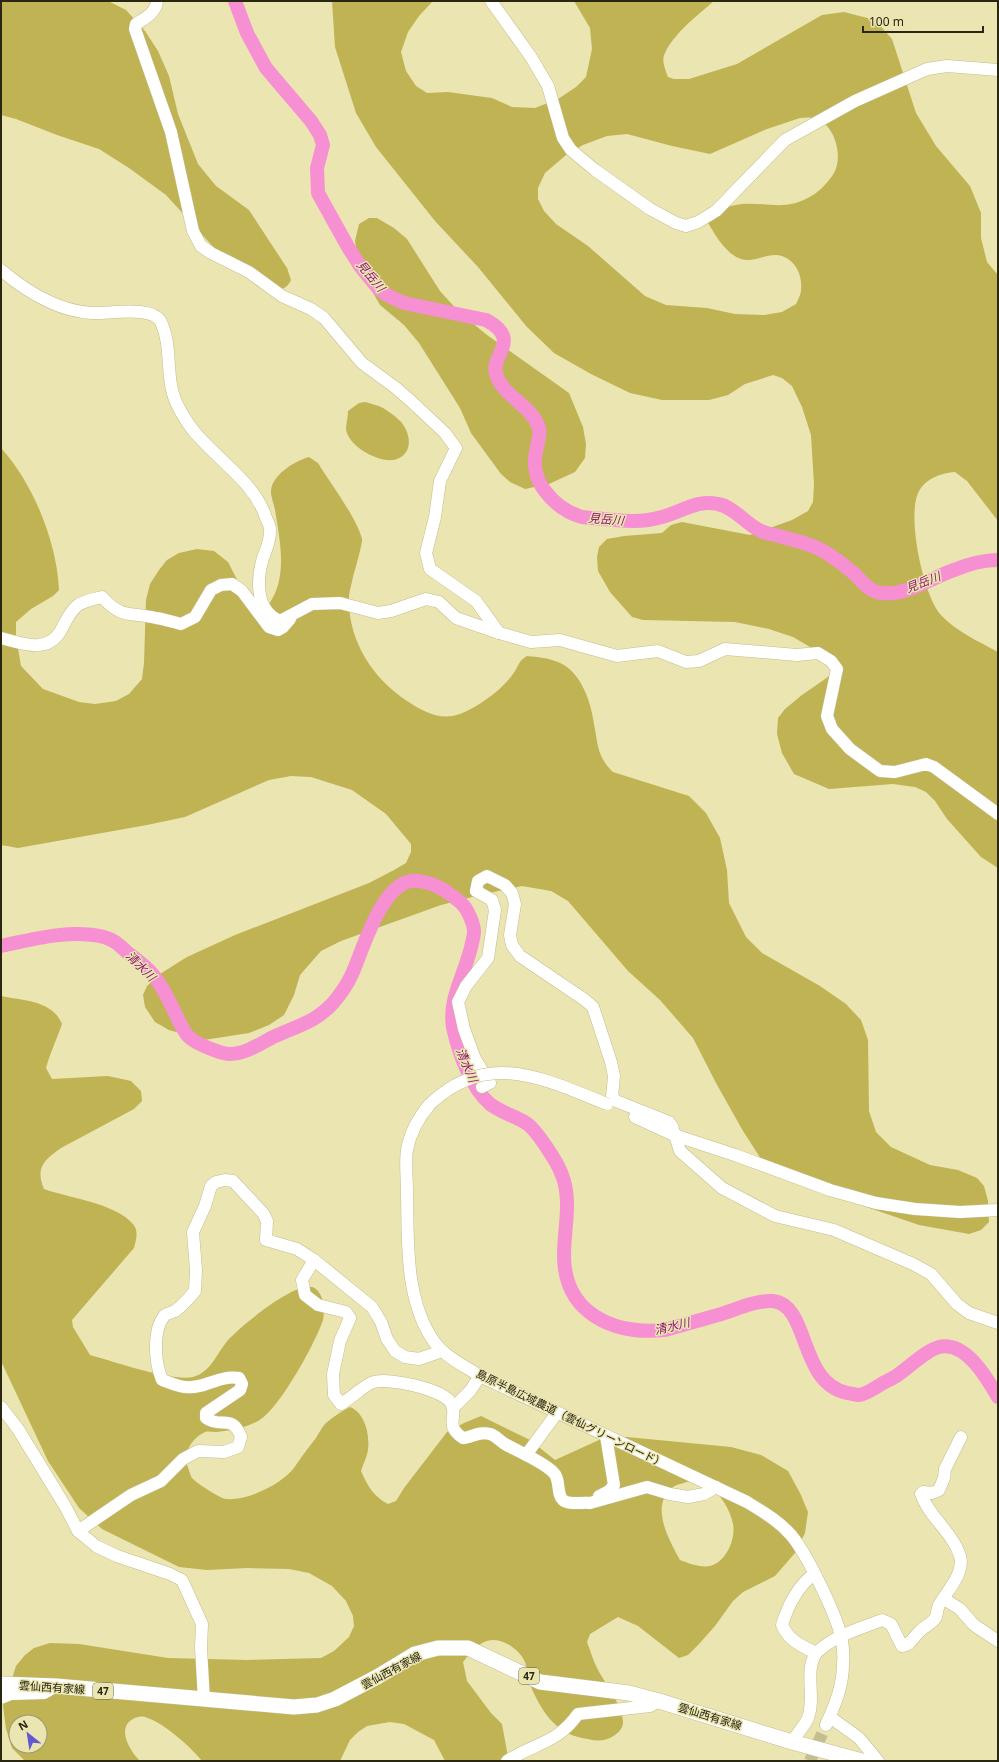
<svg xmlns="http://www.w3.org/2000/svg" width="999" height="1762" font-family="'Noto Sans','Noto Sans JP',sans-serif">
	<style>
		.green { fill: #bfb354; fill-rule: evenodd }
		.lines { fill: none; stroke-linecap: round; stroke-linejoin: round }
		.river { stroke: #f78fd3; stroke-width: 14 }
		.minor-tunnel { stroke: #c4bf92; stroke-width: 12; stroke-dasharray: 12 6; stroke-linecap: butt }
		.minor-casing { stroke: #c3bd8c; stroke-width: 13 }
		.major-casing { stroke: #c3bd8c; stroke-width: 16 }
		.minor { stroke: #fff; stroke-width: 12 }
		.major { stroke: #fff; stroke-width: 15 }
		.minor-bridge-casing { stroke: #c3bd8c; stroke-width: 13; stroke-linecap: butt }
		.minor-bridge { stroke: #fff; stroke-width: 12 }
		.labels { text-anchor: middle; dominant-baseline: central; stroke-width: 3; stroke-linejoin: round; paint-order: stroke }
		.shield { fill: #ebe5b2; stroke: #635f42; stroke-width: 1 }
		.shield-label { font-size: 10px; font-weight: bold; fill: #292612 }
		.street-label { font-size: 11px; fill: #292612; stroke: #ebe5b2 }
		.water-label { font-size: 12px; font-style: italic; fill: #911571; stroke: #ebe5b2 }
	</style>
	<rect width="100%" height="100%" fill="#ebe5b2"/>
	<g class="green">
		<path d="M1,1H108L126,10L145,31L158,51L169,76L178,114L198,164L216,186L249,210L287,268L291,280C287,289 280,290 270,293L257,286L217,251L166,195L129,168L99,149L57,135L16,119L1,115Z"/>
		<path d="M332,1H433L419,16L408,32L401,52L406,71L416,86L427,93L448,92L477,96L492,98L512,107L535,108L558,99L576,87L586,77L592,49L590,28L574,1H714C697,16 675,32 665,53C661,60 665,69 668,77L674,79H689L737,64L822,15L844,12L875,20L892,39L916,113L936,146L970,186L981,213V238L987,262L998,275V521L967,481L955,472C942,473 926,478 919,491C906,514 923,594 940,614C955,631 978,641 998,652V868L981,857L947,819L935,801L926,792L915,787L893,784L829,789L794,774L782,753L777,734L778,718L785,709L802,695L828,677L833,669L822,654L793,637L769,629L735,622L643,620L632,617L610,592L598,571L597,557L599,547L607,539L624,536L662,533L671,525L682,522L750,535L792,520L808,511L813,502L814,484L811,435L802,407L792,386L782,378L773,375L745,384L728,395L709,400H662L630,393L591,374L554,353L527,327L478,267L435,221L376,147L356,113L335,47ZM800,118C804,118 808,117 812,118C834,120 844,156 834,173C830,180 820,191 813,195C786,212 770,202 742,204C734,205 726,207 718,209L708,223C716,236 726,254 741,259C753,263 765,254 777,255C794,257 803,274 801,290C801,294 798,300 796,304L782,312L764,315L735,314L707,308L666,305L645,296L588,246L556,224L544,211L538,199V188L545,173L566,155L583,145L607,136L627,134L672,146L710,154L767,129Z"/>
		<path d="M369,218H377L394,228L407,239L440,291L459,312L487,335L569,393L583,427L586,444L585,458L575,472L549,484L525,489L510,482L501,474L471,433L460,408L419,343L404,325L380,305L359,268L355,241L359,224Z"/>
		<path d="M365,402C371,404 378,405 383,408C388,411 398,418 402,423C411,435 413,453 397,459C382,465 348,447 346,429C346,424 348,417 348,411L359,403Z"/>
		<path d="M1,448C33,483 57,542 59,590L53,596L31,609L16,622V637L21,666L43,689L79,702L95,704L116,701L129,694L142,679L144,663L146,600L150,584L159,570L167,560L179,553L197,549L214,551L228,562L248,601L269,604C288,577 280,541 275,510C274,504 271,497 271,492C271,475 295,461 309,457L318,463C330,483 357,518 362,539C363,542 355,570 353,577C352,583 349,591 349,598C348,640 372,678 407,701C424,712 440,721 460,714C478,707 502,690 513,674C519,666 518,661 527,656C538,657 548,658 558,662C581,671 591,702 594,724C598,744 597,757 613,772L689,796L706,813L720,838L727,870L729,903L746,937L762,953L820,986L846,1004L861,1020L868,1040L869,1111L876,1132L891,1147L930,1165L958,1170L977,1178L984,1186L988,1201L989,1222L981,1230L969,1234L919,1225L808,1187L761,1159L743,1131L716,1083L693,1038L660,1000L628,971L568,901L551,891L522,886L480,895L441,905L341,941L321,951L300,975L294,995L284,1015L269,1025L249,1033L204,1040L169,1030L155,1022L145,1007L143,995L147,986L160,974L187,957L235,935L369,883L394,870L406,863L411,852V844L386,814L352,790L311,777L291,776L269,780L185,817L147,825L18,848L1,845Z"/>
		<path d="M1,996C24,1001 52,1000 62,1024C57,1039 50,1053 46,1068L52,1079L108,1076L131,1081L141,1091L142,1101L134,1109L61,1148C44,1160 35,1168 44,1189C69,1198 115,1203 133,1224C139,1231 136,1240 134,1248L72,1320L73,1327L90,1355C112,1361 173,1382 193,1377C212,1372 218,1350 230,1338C242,1326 300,1276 316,1289C324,1296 325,1310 323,1320C316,1342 280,1407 261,1419C250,1427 230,1431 216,1432C212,1432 208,1431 205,1432C193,1437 183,1452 187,1465C189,1469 190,1475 192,1478C195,1482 221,1499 226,1499C248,1501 285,1483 296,1465C302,1456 309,1447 316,1438C319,1433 322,1427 326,1423C333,1417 342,1411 350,1407C365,1413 370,1435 368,1450C367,1457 363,1464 361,1471C367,1485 374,1497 388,1504L396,1501L404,1488L447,1432L464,1423L481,1416L530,1440L555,1460L599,1440L627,1437L731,1447L761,1455L788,1471L800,1493L808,1512L805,1533L795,1553L775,1576L743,1592L733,1601L715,1626L699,1644L688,1655L679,1658L638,1626L618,1617L590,1634L587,1642C590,1650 593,1660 597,1668C604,1682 623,1706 623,1722C623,1728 619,1732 615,1735C603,1744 592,1740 578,1737C551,1730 538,1704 528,1680C526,1674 527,1667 525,1662C521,1652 509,1643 500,1641C483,1636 472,1651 463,1662L467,1681L491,1713L502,1724L508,1757L505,1761H445L434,1740L404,1724L390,1722L367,1726L358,1732L350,1740L340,1761H202C191,1747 163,1722 145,1717C141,1716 136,1717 133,1719C116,1728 130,1751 140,1761H25L12,1748L6,1729L3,1706L16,1666L25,1655L34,1648L50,1643L79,1644L168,1658L247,1660L321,1658L334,1651L349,1637L354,1626L353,1616L346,1601L332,1586L309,1573L289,1569L247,1568L207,1570L179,1567L102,1529L79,1508L48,1461L1,1361ZM690,1481L710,1484C720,1496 730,1508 733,1524C736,1539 726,1562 710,1566C700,1568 688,1563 680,1560C669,1540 649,1505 673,1487C677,1484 685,1483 690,1481ZM16,1722H40V1746H16Z"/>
	</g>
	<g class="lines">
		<g class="river">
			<path d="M235,1L247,33L266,68L311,121L320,135L323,145L317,168L318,193L348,247L360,266L378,288L387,295L404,303L486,320C523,340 490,355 496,374C503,397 531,404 539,428C541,435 537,444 536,452C533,465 536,480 545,491C554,503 567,513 582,517C588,518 596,518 603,519C623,521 642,523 662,517C681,512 698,499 718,504C734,507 745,523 759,530C764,533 770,534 775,535C793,540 813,544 828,554C836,559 844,565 851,571C861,579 867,591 881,593C908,596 930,578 954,570C966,565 984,560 998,560"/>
			<path d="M1,946C34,939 70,929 104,937C115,940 120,946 128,953C137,960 147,967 154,976C166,991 173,1010 182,1027C183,1028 187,1036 188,1036C194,1043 206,1047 214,1050C219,1052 225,1054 230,1054C245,1054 260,1044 273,1037C296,1026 315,1023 333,1003C340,995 347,985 352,974C363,950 383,876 418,881C431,882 444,889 454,897C457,900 461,902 463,905C468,910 474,925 474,931C474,935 473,939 472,943C467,970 448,998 453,1027C458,1051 471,1088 490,1104C500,1112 515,1116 526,1123C536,1129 558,1163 562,1175C572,1200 564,1229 564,1255C564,1314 614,1335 665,1330C683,1325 700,1320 718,1315C735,1310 755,1300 773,1301C810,1305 798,1382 847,1393C850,1393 855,1395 859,1395C867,1394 876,1387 883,1383C889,1380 894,1378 899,1374C909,1367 927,1350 939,1347C966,1341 987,1378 998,1397"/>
		</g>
		<path class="minor-tunnel" d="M810,1761L826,1725"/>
		<g class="minor-casing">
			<g id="minor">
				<path d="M157,1C156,13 145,18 136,24L135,29L171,132L193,231L201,246L211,253L249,272L282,296L311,309L324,318L362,363L396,388L412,402L445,433L456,448L440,481L435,517L426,553L430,569L476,601L499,633"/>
				<path d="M491,1L531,57L548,86L563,138L571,150L595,170L650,209L676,223L686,226L698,222L716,211L785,140L855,101L927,69L947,66L998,70"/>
				<path d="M1,270C27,292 58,311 92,313C108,314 153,305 161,322C174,350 163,382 180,410C185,419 192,430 199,437C221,462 256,485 266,518C268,522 271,528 270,532C270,541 266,550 263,558C256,581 256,611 280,621L312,604L340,603L378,613L391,611L426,599L439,602L456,618L499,633L531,642L560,640L617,656L658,651L686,662L699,661L725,649L797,655L818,653L831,661L837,669L827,716L832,729L850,749L880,771L895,772L926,764L934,767L998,814"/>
				<path d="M1,638C21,643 46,654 60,632C65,623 69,612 78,605C84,601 95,599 102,597C122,619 130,612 156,618C164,619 173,622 181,624L195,617L211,590L221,585L232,584L242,591L269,627L278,630L283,627L290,619"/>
				<path d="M482,1087L490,1083L475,1059L464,1029L458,1002L466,986L488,958L495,910L492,900L476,891L478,881L487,876L505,885L512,893L515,904L510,935L512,945L520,956L585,1000L593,1007L611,1062L614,1076L612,1097L616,1101L669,1122L672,1126L680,1151L722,1188L775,1216L834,1230L913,1264L931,1274L957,1304L969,1313L998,1323"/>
				<path d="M430,1104C419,1117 410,1133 407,1150C405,1163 407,1179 407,1192C408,1239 405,1296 431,1337C441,1355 463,1365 480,1376L747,1502C763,1512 779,1521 791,1535C807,1554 835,1612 841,1636C843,1645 844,1654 843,1664C843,1686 835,1705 826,1725"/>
				<path d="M635,1117L674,1135L735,1155L830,1190L876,1203L915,1209L960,1212L998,1210"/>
				<path d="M314,1260L302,1280L305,1295L318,1305L346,1312L350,1318L340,1341L333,1374L334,1395L341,1404C351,1398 361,1388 371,1383C385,1376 443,1389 451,1403C459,1416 443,1425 463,1438C472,1437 480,1431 490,1434C495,1435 500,1441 505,1444C519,1452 542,1461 553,1472C561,1479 556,1494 563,1500C568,1505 583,1502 590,1503L647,1487L670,1494L688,1497L704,1494L716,1487"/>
				<path d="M1,1407L18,1429L65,1506L78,1531L96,1546L117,1556L170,1574L182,1580L202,1624L201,1648L204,1700"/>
				<path d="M453,1408L470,1391L480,1376"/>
				<path d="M526,1455L557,1413"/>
				<path d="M599,1496L609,1491L614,1485L606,1436"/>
				<path d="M78,1531L131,1495L161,1481L183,1459L198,1451L224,1452L238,1447L241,1437C232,1413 221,1429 206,1418V1413L240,1390L242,1384L239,1378C218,1375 205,1389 186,1387C178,1387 169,1382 162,1380C155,1363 152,1332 164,1316C166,1313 171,1313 175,1311C182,1306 189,1298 195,1291L196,1270L193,1232L205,1206L211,1186L216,1182L225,1180L233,1181L263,1213L267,1221L266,1240L297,1249L314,1260L372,1307L381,1322L387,1339L395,1351L405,1357L419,1359L442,1351"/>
				<path d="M944,1599L960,1609L974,1625L998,1641"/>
				<path d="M816,1653C835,1635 859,1629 882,1620L891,1624L902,1646C911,1645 914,1636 920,1631C925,1626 933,1623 936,1617C937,1613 937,1609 939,1605C947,1591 965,1573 960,1556C953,1533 929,1517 921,1494L923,1492L932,1493L939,1490L944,1478L945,1469L961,1437"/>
				<path d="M1,1698L11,1694L44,1693L56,1686"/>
				<path d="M830,1717L859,1738L878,1761"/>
				<path d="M792,1742C796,1735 806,1724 808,1718C816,1697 804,1672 816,1653C802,1646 789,1641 782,1625C788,1605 797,1587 814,1574"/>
				<path d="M507,1761C534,1743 557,1744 578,1714L650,1706L659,1701"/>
			</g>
		</g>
		<g class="major-casing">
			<path id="major" d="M1,1684L56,1686L294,1707L317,1705L335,1699L377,1677L415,1654L438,1648H468L540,1682L629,1693L659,1701L792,1742L862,1761"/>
		</g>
		<use href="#minor" class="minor"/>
		<use href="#major" class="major"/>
		<g class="minor-bridge-casing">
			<path id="minor-bridge" d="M430,1104C488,1049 544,1079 607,1104"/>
		</g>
		<use href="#minor-bridge" class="minor-bridge"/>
	</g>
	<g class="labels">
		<g class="shield">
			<rect x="519" y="1668" width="20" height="16" rx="3"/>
			<rect x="93" y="1683" width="20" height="16" rx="3"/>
		</g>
		<g class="shield-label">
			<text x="529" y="1676">47</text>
			<text x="103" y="1691">47</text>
		</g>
		<g class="street-label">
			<text transform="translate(571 1418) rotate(26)">島原半島広域農道（雲仙グリーンロード）</text>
			<text transform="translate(391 1670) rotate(-28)">雲仙西有家線</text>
			<text transform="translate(52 1687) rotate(4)">雲仙西有家線</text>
			<text transform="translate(710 1716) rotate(17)">雲仙西有家線</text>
		</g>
		<g class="water-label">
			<text transform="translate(371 276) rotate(50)">見岳川</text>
			<text transform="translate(606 519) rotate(5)">見岳川</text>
			<text transform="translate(923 582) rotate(-21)">見岳川</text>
			<text transform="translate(141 966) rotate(45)">清水川</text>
			<text transform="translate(467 1065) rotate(67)">清水川</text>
			<text transform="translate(672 1326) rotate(-13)">清水川</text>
		</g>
	</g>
	<rect width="999" height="1762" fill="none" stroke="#292612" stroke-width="4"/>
	<g transform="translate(28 1734) rotate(330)"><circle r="19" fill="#ebe5b2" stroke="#9d9972"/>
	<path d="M0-3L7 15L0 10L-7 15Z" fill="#6259d2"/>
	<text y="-6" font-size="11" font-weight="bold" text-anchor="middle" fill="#292612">N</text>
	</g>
	<path d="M863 26v6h120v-6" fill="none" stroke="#292612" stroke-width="2"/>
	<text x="869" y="26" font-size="12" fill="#292612" stroke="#ebe5b2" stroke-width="3" paint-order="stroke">100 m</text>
</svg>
